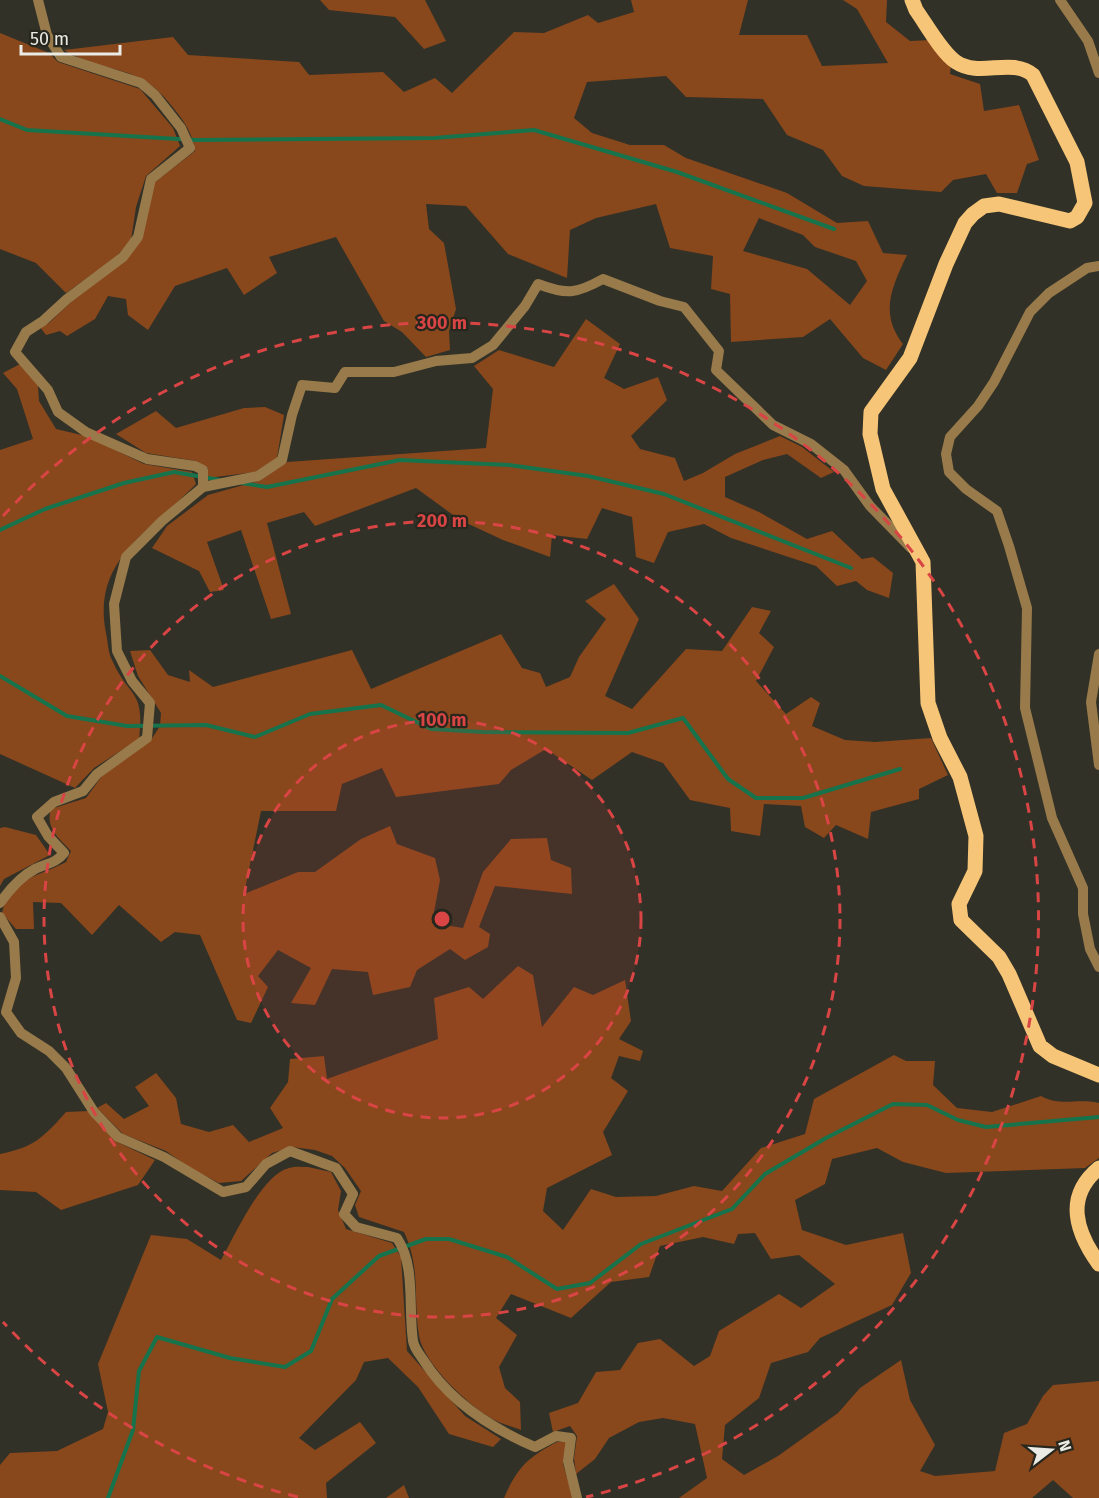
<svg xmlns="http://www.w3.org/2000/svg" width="1099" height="1498" font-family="'Fira Sans',sans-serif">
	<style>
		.forest { fill: #89471c; fill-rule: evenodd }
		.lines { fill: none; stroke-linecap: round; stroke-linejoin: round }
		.stream { stroke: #16734b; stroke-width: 4 }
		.street { stroke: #987a4b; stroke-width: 10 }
		.primary { stroke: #f7c577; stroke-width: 15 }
		.ring { fill: none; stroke: #d94544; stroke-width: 3; stroke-dasharray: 10 8 }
		.centre { fill: #d94544; stroke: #27271d; stroke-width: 3 }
		.ring-label { font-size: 18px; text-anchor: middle; font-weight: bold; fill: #d94544; stroke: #27271d; stroke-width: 4.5; stroke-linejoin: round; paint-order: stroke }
	</style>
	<rect width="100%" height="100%" fill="#313127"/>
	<g class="forest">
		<path d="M320,0H425L446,41L424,49L395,17L329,10Z"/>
		<path d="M631,0H748L739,35H807L822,66L888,63L857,9L843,0H887L886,22L910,41L931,40L951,65L950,74L980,84L984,111L1019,105L1039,160L1027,164L1017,193H997L986,174L953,180L941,192L864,186L842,176L823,150L787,135L763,99L686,97L666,76L587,82L574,118L592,133L630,145H664L686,158L787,193L837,223L868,221L883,253L907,255C892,287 879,313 903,344L886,370L863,358L830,319L803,337L731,342L730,294L711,289L713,256L670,248L656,204L596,218L570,230L567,278L508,254L466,206L426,204L429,229L444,243L456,309L449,331L450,350L426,357L402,332L384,321L336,237L269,257L277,273L244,295L227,268L175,286L148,330L128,315L126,299L108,296L95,319L67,336L60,331L46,335L40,327L49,323L71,302L127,259L155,182L195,151C192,133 186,124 175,110C138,60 110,77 64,50L173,37L188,55L299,62L309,75L383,72L404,92L435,78L452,93L514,32L544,33L588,15L598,23L634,12ZM759,218L803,235L815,247L856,261L867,281L850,305L807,269L743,251Z"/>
		<path d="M0,33L49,53L58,62L140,89L173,128L180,146L146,176L136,207L131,240L116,257L66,293L36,263L0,249Z"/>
		<path d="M586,319L620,344L604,378L624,389L658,377L667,400L631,436L640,449L675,458L684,481L703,473L735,454L780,436L802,447L834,472L821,478L787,454L763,460L725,477V497L759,512L807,539L832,531L862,559L873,557L893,573L889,598L867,590L856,581L837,586L816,566L731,538L704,524L668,532L654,563L636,557L632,517L602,508L587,539L552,535L550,557L503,540L460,520L416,488L315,526L304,512L267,523L291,614L271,619L241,530L207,542L224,590L210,592L199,571L152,548L167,526L208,495L261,480L287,462L486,448L493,389L474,366L499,350L554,367Z"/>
		<path d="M20,364L38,385L39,401L56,429L86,436L144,464L192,472L196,484C152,530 91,559 106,633C108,642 108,652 112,660C129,699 145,688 139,739L94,768L75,788L0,754V450L33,439L17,389L3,373Z"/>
		<path d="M265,407L284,415L277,458L255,472L208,478V468L196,461L146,453L116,434L156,411L176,428L244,408Z"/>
		<path d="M614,584L639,619L605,696L632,709L686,649L722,651L752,607L771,611L759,633L774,647L756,681L786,714L811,697L820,703L812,726L845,740L875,742L931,738L948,775L919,789V799L871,812L868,839L836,825L824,838L805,827L801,806L764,804L760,836L731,831L730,808L690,800L663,763L632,752L592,780L546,749L511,770L499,784L396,797L382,768L342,784L336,811H261L244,894L298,872H315L361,839L390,826L397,844L435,858L440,880L432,923L463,928L483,872L511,839L547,838L551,860L571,868L572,894L495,886L479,927L490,934L488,947L465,960L450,949L417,970L410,987L373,995L368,972L332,969L315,1005L291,1003L311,968L278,950L258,976L268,987L251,1023L237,1020L200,935L175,932L161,942L119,905L92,935L61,903L33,902L34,929H16L2,913C10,878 40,876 66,862L71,851C59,838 45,828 51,809L86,798L102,776L151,740L160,726L161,713L138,676L130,651L150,650L168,675L190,682L189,670L213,687L352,650L371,689L501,634L522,668L540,673L546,687L570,677L579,657L606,619L585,601Z"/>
		<path d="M5,827L36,835L50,855L4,879L0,886V828Z"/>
		<path d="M518,966L533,975L542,1027L574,987L593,995L625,980L631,1021L619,1039L643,1051L640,1061L619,1056L611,1078L628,1091L603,1132L612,1155L547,1188L543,1211L563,1230L591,1189L616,1197L656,1196L694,1186L722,1191L761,1148L805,1134L814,1099L894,1055L906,1061H935L933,1085L957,1108L992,1112L1041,1096C1062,1107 1075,1098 1099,1103V1158L1085,1168L946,1173L903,1162L877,1148L832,1159L825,1184L795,1200L802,1230L846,1245L903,1233L911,1273L892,1305L820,1338L808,1352L771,1363L759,1398L725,1425L722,1459L744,1475L778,1456L838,1413L860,1388L901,1360L910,1400L935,1445L920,1471L935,1476L995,1471L1004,1433L1027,1424L1043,1396L1053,1385L1099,1381V1498H1073L1053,1480L1032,1498H679L707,1478L695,1424L663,1418L639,1422L609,1438L595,1459L576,1474L574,1458L577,1436L570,1426L553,1432L549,1413L578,1403L596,1372L620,1370L638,1343L660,1339L694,1366L710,1356L719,1331L779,1294L801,1308L835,1284L799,1255L771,1259L755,1233L738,1234L734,1244L703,1237L660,1246L649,1277L611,1282L571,1318L511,1294L496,1318L517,1335L499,1367L505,1388L520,1402L521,1430C512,1426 500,1424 491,1418C468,1405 424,1364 419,1336C413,1299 421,1268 404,1232L359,1217L355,1205L361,1191L345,1168L332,1156L315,1150L292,1147L272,1153L241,1181L219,1183L190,1168L166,1151L123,1134L97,1108L106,1103L124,1119L149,1106L135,1087L156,1073L176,1098L181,1124L209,1132L233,1125L249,1142L283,1128L270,1108L288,1082L290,1059L324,1056L327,1079L438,1039L434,998L469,987L483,999Z"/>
		<path d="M89,1111L117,1142L155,1160L138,1185L61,1210L36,1192L0,1190V1154C34,1147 43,1138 66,1112Z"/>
		<path d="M308,1167L331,1172L341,1191L338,1210L346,1229L392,1243L401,1257L407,1351L465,1416L501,1439L493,1447L449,1434L418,1387L388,1358L364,1362L356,1380L299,1438L315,1450L360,1422L376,1443L326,1483L327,1498H0V1465L10,1453L57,1451L103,1429L108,1412L98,1364L151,1235L187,1239L221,1260C234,1237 262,1174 289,1168C295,1166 302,1167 308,1167Z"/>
		<path d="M557,1442H567L563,1464L573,1498H504C517,1468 528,1457 557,1442Z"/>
		<path d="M404,1485L409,1498H386Z"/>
	</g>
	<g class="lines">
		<g class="stream">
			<path d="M0,119L27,130L195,140L434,138L534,130L677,172L834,229"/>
			<path d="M242,483L267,487L400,460L509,465L588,476L664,494L851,568"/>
			<path d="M0,530L45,509L124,483L174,472L220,480"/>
			<path d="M0,676L67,716L127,726L206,725L255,737L310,714L381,705L431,729L483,732L628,733L683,718L728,779L756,798H803L900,769"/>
			<path d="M108,1498L133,1430L139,1371L157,1337L230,1358L285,1367L311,1351L332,1299L379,1256L426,1239H449L507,1257L557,1289L590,1283L641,1244L732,1209L765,1174L826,1138L893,1104L927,1105L958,1120L986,1127L1099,1117"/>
		</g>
		<g class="street">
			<path d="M38,0L47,35L61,57L141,83L155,95L181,128L190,148L151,179L138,237L123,257L67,299L43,321L26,332L15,352L48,390L58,412L86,432L147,459L195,466L203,470V487"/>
			<path d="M1060,0L1088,41L1099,73"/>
			<path d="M1099,266L1087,268L1049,293L1030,312L994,382L978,406L950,437L946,454L949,472L966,489L997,511L1009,546L1027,608L1025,708L1052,818L1083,888V914L1090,949L1099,967"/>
			<path d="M1099,654L1091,702L1099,765"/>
			<path d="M0,903C9,890 20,877 35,869C47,863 55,864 64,853L48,836L37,817L54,802L83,791L97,774L147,738L150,703L132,681L117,651L114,604L126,557L162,521L203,487L258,476L282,460L292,415L302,385L335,388L345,372H394L436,361L472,358L493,345L525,306L538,284C567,295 576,294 603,279L660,301L684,307L719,351L716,370L773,425L811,444L844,470L870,506L911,548"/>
			<path d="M0,917L14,942L16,978L6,1012L21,1033L49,1051L66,1068L94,1112L118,1137L164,1157L223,1192L246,1187L266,1164L290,1151L336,1168L353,1194L344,1214L356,1227L397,1238C416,1266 408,1308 413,1341C414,1348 420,1355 424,1361C450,1402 491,1428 535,1447L556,1436L571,1438L568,1461L577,1498"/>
		</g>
		<g class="primary">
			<path d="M912,0L916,10C926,24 942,53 956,62C980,78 1011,57 1033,75L1077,162L1085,203L1077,217L1070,221L999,204L984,206L973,214L965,223L946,264L910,358L871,412L870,434L883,489L923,562L928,703L940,738L960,777L976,836L975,871L959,904L961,920L999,957L1009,974L1040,1046L1053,1056L1099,1075"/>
			<path d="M1099,1168C1064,1197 1076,1232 1099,1264"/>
		</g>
	</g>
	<circle cx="442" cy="919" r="199" fill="#d94544" fill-opacity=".12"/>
	<g class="ring">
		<circle cx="442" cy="919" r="199"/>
		<circle cx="442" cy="919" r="398"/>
		<path d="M298 1497A596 596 0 0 1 3 1322M3 516A596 596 0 1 1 586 1497"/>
	</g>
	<circle cx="442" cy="919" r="9" class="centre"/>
	<g class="ring-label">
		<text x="442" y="329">300 m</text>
		<text x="442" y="527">200 m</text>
		<text x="442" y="726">100 m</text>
	</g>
	<g transform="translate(1051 1450) rotate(73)" stroke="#27271d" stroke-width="4.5" paint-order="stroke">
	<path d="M0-4.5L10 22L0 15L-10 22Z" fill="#ebebe5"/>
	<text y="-9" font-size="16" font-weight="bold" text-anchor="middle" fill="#ebebe5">N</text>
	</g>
	<path d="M21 45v9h99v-9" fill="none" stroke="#ebebe5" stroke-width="3"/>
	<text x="30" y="45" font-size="18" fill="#ebebe5" stroke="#27271d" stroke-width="4.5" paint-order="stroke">50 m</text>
</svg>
